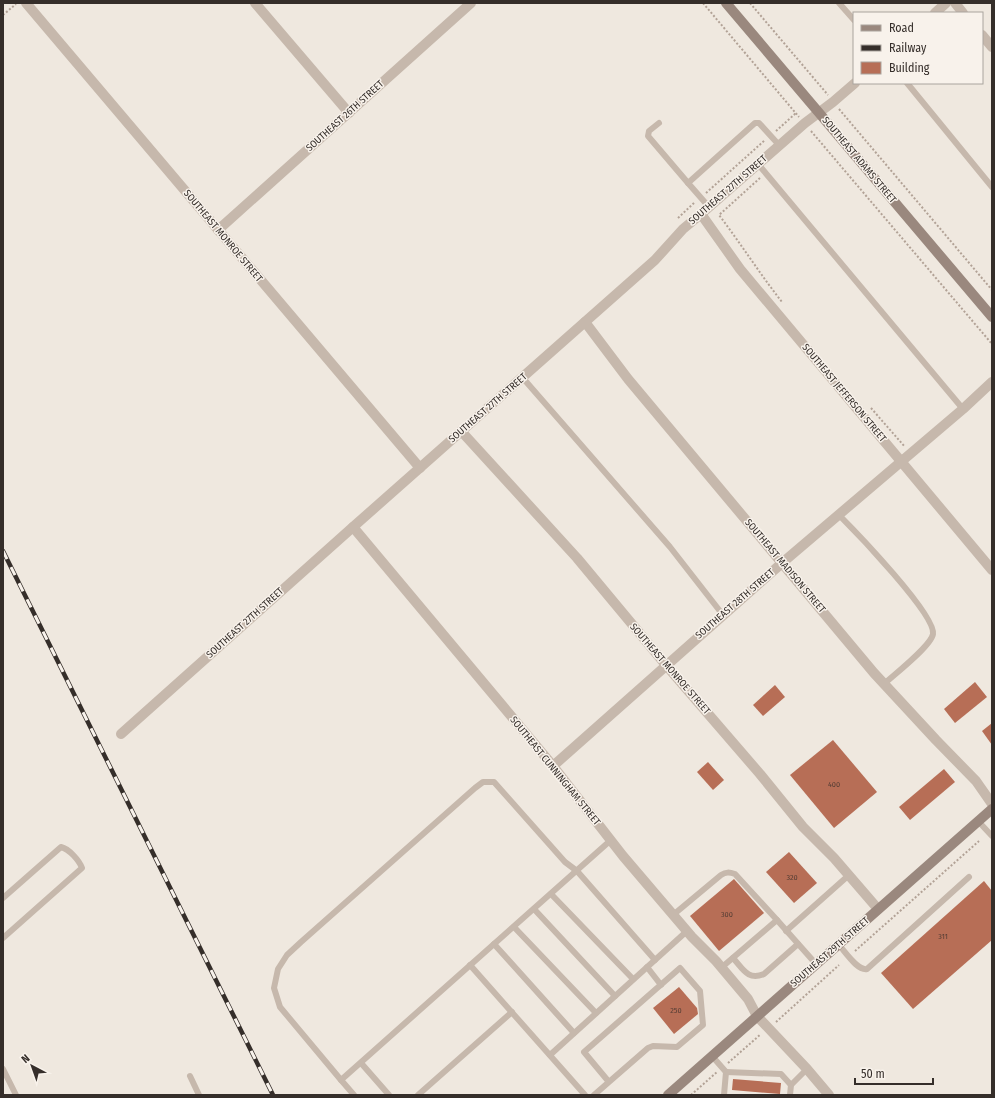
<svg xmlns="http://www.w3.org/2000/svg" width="995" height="1098" font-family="'Fira Sans Condensed',sans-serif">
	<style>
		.building { fill: #b76e56 }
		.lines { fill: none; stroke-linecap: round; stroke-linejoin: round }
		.path { stroke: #b2a296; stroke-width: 2; stroke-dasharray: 2 2; stroke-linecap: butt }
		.service { stroke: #c6b8ac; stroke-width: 6 }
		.minor { stroke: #c6b8ac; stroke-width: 10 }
		.tertiary { stroke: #c6b8ac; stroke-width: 10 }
		.secondary { stroke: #9a887e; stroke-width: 10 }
		.rail-casing { stroke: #352e2a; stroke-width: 4.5 }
		.rail { stroke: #f8f2eb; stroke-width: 3; stroke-dasharray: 9; stroke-linecap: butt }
		.labels { text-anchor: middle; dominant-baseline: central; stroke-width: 3; stroke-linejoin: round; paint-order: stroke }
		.number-label { font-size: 8px; fill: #563e35 }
		.street-label { font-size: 10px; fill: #352e2a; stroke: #f8f2eb }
	</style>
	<rect width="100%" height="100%" fill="#efe8df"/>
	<g class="building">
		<path d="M975,682L987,697L955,723L944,709Z"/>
		<path d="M775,685L785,697L763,716L753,705Z"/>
		<path d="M992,723V745L982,731Z"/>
		<path d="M833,740L877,792L834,828L790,775Z"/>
		<path d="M708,762L724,780L713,790L697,772Z"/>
		<path d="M944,769L955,782L910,820L899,807Z"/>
		<path d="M789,852L817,883L794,903L766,872Z"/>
		<path d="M734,879L764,913L719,951L690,916Z"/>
		<path d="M984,881L992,891V940L913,1009L881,973Z"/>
		<path d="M679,987L697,1008L698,1014L674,1034L653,1008Z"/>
		<path d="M733,1079L781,1083L780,1094L732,1090Z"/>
	</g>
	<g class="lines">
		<g class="path">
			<path d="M703,3L799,117"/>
			<path d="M750,3L828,95"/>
			<path d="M3,15L16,4"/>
			<path d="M839,109L992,290"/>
			<path d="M776,131L796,113"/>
			<path d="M811,131L992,344"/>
			<path d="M760,178L719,215C741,244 760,274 782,302"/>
			<path d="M706,193L765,140"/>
			<path d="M678,218L695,202"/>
			<path d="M871,408L905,447"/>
			<path d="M855,951L979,841"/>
			<path d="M776,1022L839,965"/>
			<path d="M728,1063L761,1034"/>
			<path d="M691,1095L717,1072"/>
		</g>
		<g class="service">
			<path d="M839,3L854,20"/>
			<path d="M907,83L992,187"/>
			<path d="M659,123L649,131L648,136L688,183"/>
			<path d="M758,164L963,409"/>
			<path d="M709,207L688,183L755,123H759L779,145"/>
			<path d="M522,377L670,547L723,615"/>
			<path d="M839,515C855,531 936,615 933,634C931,646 895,674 884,684"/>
			<path d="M978,821L992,836"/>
			<path d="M551,894L633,979"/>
			<path d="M3,898L61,847C69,849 79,860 82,868L3,938"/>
			<path d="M534,909L615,996"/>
			<path d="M673,915L721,875C726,872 729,872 735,874L777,920"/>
			<path d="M514,927L596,1013"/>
			<path d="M786,931L849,875"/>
			<path d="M494,944L574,1033"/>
			<path d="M838,944C845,951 857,971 867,969L969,877"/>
			<path d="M733,958C743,969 748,981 764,974L798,944"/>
			<path d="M470,965L585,1095"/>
			<path d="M647,967L661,985"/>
			<path d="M721,968L777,920L816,964"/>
			<path d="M550,1055L687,931"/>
			<path d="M712,1056L726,1072L724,1095"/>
			<path d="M361,1063L389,1095"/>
			<path d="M3,1069L16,1095"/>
			<path d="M726,1072L781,1074L791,1085"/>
			<path d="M190,1076L199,1095"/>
			<path d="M341,1080L280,1007L274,988L278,969L287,955L301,942L475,788L483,782H494L565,862L577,871L655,960"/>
			<path d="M354,1095L341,1080L611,840"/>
			<path d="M418,1095L512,1012"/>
			<path d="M594,1095L648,1048L653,1046L677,1047L703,1025L700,991L680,968L584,1052L609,1082"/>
			<path d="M790,1095L791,1085L807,1069"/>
		</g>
		<g class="minor">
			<path d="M26,3L420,468"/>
			<path d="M255,3L349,113"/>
			<path d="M955,3L963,13"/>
			<path d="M935,13L946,3"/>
			<path d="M982,35L992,47"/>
			<path d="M701,214L740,269L992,570"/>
			<path d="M218,230L471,3"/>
			<path d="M585,322L628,379L874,673L936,740L976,781L992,804"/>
			<path d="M461,431L577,558L666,665L760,774L803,827L834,858L878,909"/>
			<path d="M353,527L553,766L623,856L692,937L716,961L748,999L757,1016"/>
			<path d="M121,734L353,527L655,260L683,229L701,214L805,123L833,102L855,83"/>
			<path d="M553,766L782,563L963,409L992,382"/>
		</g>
		<path class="tertiary" d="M757,1016L807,1069L829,1095"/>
		<g class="secondary">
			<path d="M726,3L992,317"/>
			<path d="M668,1095L992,809"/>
		</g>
		<g class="rail-casing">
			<path id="rail" d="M3,551L273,1095"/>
		</g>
		<use href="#rail" class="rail"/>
	</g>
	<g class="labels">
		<g class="number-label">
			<text x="834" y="784">400</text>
			<text x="792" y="877">320</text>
			<text x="727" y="914">300</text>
			<text x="943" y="936">311</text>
			<text x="676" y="1010">250</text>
		</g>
		<g class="street-label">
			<text transform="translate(345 116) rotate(-42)">SOUTHEAST 26TH STREET</text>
			<text transform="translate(859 160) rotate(50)">SOUTHEAST ADAMS STREET</text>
			<text transform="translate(728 190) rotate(-41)">SOUTHEAST 27TH STREET</text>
			<text transform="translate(223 236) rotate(50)">SOUTHEAST MONROE STREET</text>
			<text transform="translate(844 393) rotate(50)">SOUTHEAST JEFFERSON STREET</text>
			<text transform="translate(488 408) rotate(-41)">SOUTHEAST 27TH STREET</text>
			<text transform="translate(785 566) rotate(50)">SOUTHEAST MADISON STREET</text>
			<text transform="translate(735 604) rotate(-41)">SOUTHEAST 28TH STREET</text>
			<text transform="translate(245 623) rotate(-42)">SOUTHEAST 27TH STREET</text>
			<text transform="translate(670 669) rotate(49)">SOUTHEAST MONROE STREET</text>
			<text transform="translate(555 771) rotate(51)">SOUTHEAST CUNNINGHAM STREET</text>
			<text transform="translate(830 952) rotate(-41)">SOUTHEAST 29TH STREET</text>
		</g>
	</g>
	<rect width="995" height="1098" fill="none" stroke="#352e2a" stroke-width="8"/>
	<rect x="853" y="12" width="130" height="72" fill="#f8f2eb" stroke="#aaa49e"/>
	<rect x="861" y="25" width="20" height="6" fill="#9a887e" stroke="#aaa49e"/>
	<text x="889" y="32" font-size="12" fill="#352e2a">Road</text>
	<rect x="861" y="45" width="20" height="6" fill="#352e2a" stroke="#aaa49e"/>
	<text x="889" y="52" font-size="12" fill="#352e2a">Railway</text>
	<rect x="861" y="62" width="20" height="12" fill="#b76e56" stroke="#aaa49e"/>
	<text x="889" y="72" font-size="12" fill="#352e2a">Building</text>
	<g transform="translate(32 1066) rotate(319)" stroke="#f8f2eb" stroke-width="3" paint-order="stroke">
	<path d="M0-3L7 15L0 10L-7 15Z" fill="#352e2a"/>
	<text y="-6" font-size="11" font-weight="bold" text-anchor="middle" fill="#352e2a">N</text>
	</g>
	<path d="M855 1078v6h78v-6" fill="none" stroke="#352e2a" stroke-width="2"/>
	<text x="861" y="1078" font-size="12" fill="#352e2a" stroke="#f8f2eb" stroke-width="3" paint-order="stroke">50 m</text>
</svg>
